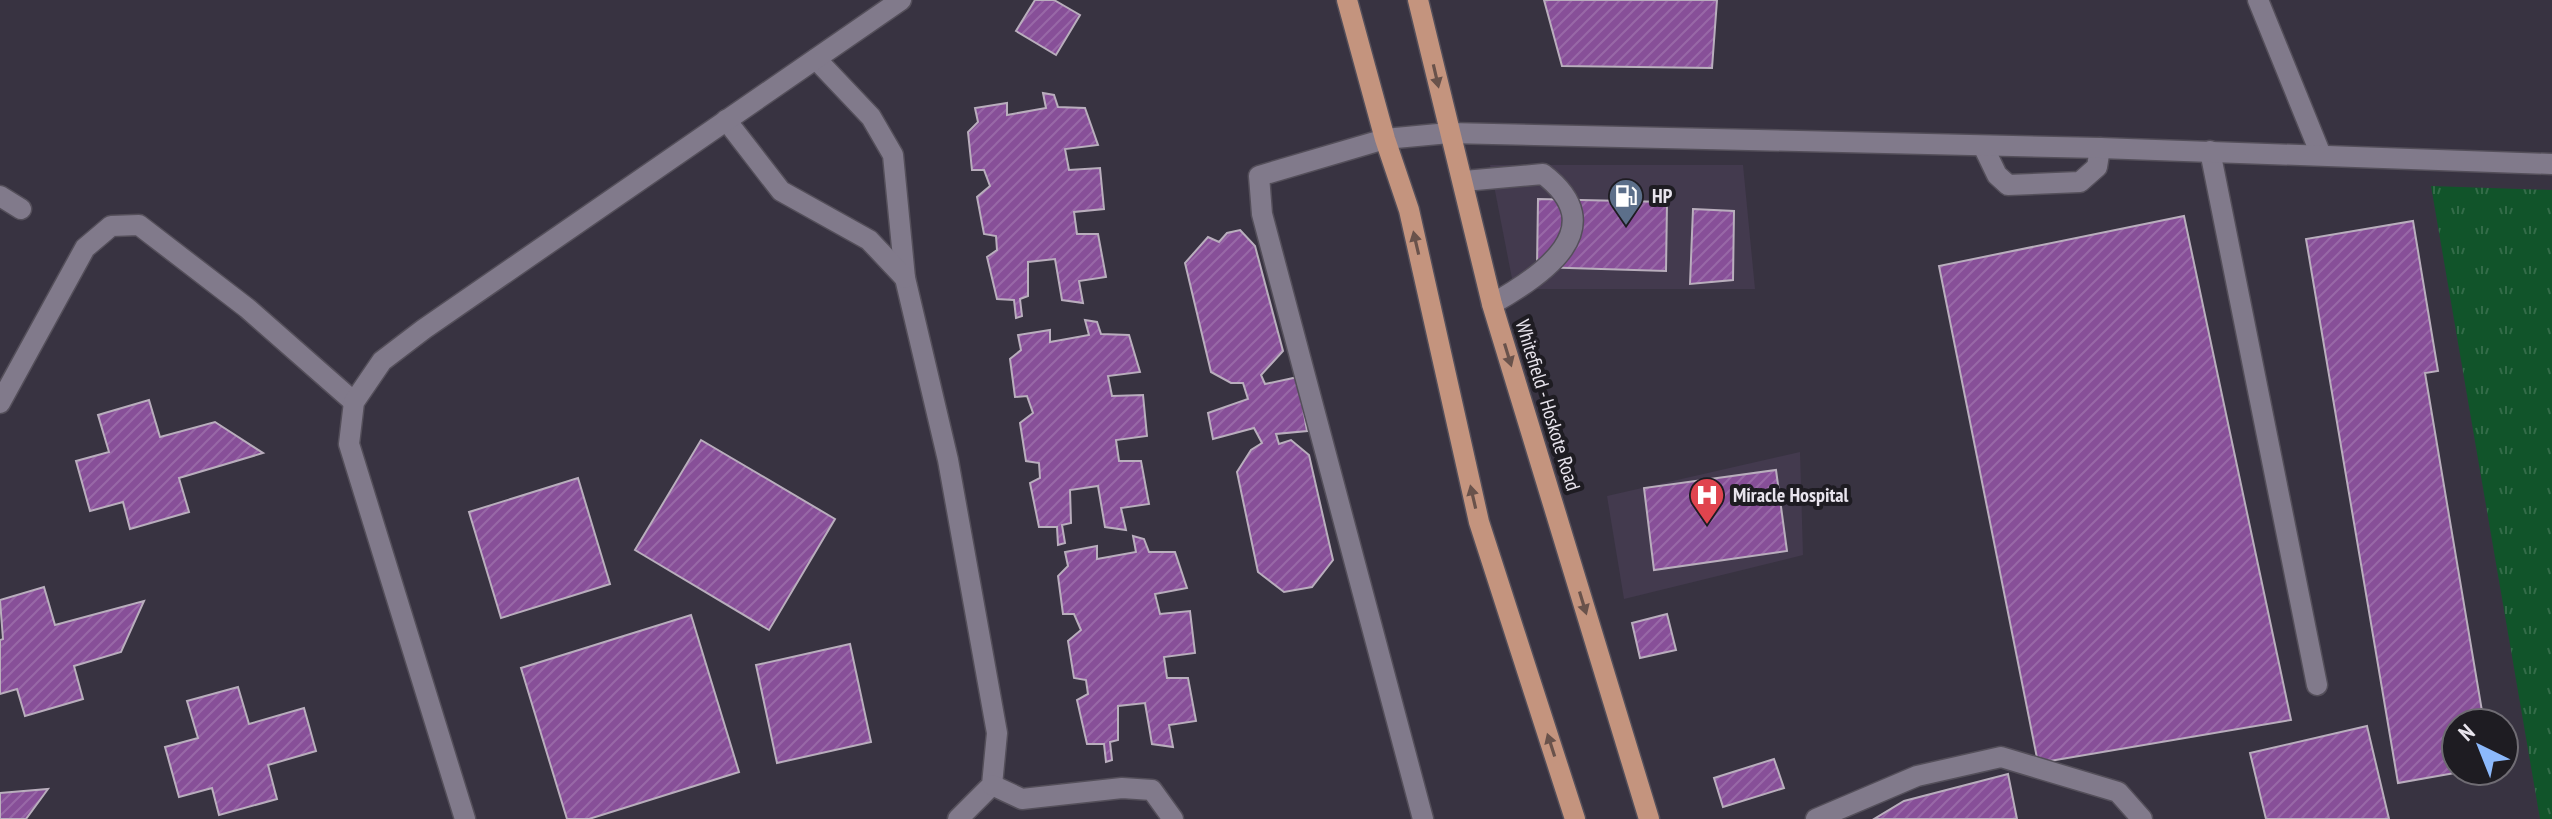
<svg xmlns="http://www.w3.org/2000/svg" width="2552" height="819" font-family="'PT Sans Narrow',sans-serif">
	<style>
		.built { fill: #433a4e }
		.grass { fill: url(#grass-tufts) }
		.building { fill: url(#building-hatch); stroke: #b9aebd; stroke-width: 2 }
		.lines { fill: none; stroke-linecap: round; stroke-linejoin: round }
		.service-casing { stroke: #544f5a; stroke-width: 23 }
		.minor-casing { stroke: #544f5a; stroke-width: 23 }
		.primary-casing { stroke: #544f5a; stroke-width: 23 }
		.service { stroke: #817a8b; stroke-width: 20 }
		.minor { stroke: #817a8b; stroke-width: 20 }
		.primary { stroke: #c4947e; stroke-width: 20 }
		.oneway { fill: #69524b }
		.labels { text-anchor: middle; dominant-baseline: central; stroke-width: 8; stroke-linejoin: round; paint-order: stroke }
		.poi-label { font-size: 20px; font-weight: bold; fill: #e8e4ed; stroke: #1e1c22; text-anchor: start }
		.street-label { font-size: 20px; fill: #e8e4ed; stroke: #1e1c22 }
	</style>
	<defs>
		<pattern id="grass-tufts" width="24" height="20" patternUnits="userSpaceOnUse" patternTransform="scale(2)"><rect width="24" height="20" fill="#11542a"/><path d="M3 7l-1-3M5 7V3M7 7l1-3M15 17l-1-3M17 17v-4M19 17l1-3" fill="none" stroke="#346c49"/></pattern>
		<pattern id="building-hatch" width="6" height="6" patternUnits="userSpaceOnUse" patternTransform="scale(2)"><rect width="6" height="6" fill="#874f98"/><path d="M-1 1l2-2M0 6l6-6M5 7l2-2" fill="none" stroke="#9868a7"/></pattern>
	</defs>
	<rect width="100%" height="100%" fill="#383341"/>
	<g class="built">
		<path d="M1490,165H1743L1755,289H1514Z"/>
		<path d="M1800,452L1803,555L1624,599L1607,496Z"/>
	</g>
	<path class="grass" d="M2431,186L2552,190V819H2540Z"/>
	<g class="building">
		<path d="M1035,0H1054L1080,15L1056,55L1016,31Z"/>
		<path d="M1544,0H1717L1712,68L1562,66Z"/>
		<path d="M1043,93L1054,95L1058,107L1085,108L1098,145L1065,149L1069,170L1100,168L1104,209L1074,212L1077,234H1098L1106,277L1079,281L1083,303L1062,300L1055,259L1028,262V296L1020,299L1022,316L1016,318L1014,300L997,299L987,257L997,250L996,236L984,234L977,197L990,186L984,170H972L968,132L978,122L975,108L1007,103V115L1046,108Z"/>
		<path d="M1538,199L1667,202L1666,271L1537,267Z"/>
		<path d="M1693,209L1734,211L1733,280L1690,284Z"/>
		<path d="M2184,216L2291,720L2038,763L1939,266Z"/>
		<path d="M2413,221L2438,371L2425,373L2484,723H2456V771H2466L2398,783L2306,239Z"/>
		<path d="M1240,230L1255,246L1283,351L1261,375L1265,384L1298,377L1307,431L1276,434L1279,444L1291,440L1309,455L1333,560L1312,587L1284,592L1258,572L1237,472L1251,450L1262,443L1254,428L1213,439L1208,413L1248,399L1243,383H1231L1211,372L1185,263L1208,237L1219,242L1227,233Z"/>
		<path d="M1085,320L1097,322L1101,334L1129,335L1140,372L1108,376L1112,396L1143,395L1147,436L1116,440L1119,461H1141L1149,504L1121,508L1126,530L1105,527L1098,486L1070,490L1071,523L1062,525L1065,543L1058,545L1057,527H1039L1030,483L1040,478L1039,463L1026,461L1020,423L1033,413L1027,396L1015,397L1010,359L1021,350L1018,335L1050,330V342L1089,335Z"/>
		<path d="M149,400L160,437L215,422L263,453L179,478L189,512L130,529L123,502L90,511L76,461L109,452L98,415Z"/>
		<path d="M701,440L835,519L769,630L635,550Z"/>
		<path d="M1776,470L1787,551L1654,570L1644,488Z"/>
		<path d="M578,478L610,584L501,618L469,512Z"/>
		<path d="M1133,536L1144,539L1149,552H1175L1187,588L1155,594L1160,614L1190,611L1195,653L1164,657L1167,678H1188L1196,721L1169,725L1173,747L1152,744L1145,703L1118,706V740L1110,742L1112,760L1106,762L1104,744H1087L1077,700L1088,694L1086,680L1074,678L1068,641L1081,630L1074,614H1063L1058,576L1068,566L1065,552L1097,546V559L1136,552Z"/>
		<path d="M44,587L55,625L144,601L121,652L74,666L83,699L25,716L17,689L0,694V640L3,639L0,600Z"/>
		<path d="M1667,614L1676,650L1640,658L1632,623Z"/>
		<path d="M691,615L739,772L589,819H567L521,668Z"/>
		<path d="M850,644L871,742L777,763L756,665Z"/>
		<path d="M238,687L249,724L304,708L316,751L268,765L277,799L219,815L212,788L179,797L165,747L198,738L187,701Z"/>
		<path d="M2367,726L2389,819H2266L2250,753Z"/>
		<path d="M1774,759L1784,788L1723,807L1714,778Z"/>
		<path d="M2008,774L2017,819H1874L1904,801Z"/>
		<path d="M48,789L26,819H0V793Z"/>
	</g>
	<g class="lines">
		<g class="service-casing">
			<g id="service">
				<path d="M2258,0L2321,155"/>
				<path d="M816,59L871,117L893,155L905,278L948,460L997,733L992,785L958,819"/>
				<path d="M726,120L781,191L869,240L905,278"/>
				<path d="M1385,139L1259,176L1262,214L1423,819"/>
				<path d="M1984,148L1997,175L2008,185L2080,182L2097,167L2100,148"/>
				<path d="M2210,151L2317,685"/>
				<path d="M1464,181L1543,174C1614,228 1542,276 1492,304"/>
				<path d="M0,403L85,248L111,226L139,225L247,308L354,402"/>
				<path d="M465,819L349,444L354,402L382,361L424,329L901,0"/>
				<path d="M1816,819L1917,776L2001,757L2118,792L2142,819"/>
			</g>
		</g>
		<g class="minor-casing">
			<g id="minor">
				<path d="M1385,139L1449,133L2100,148L2552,164"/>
				<path d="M0,196L21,209"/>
				<path d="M992,785L1022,799L1122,788L1152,790L1173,819"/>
			</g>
		</g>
		<g class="primary-casing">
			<g id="primary">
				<path d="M1347,0L1385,139L1409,210L1479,522L1575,819"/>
				<path d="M1418,0L1492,304L1649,819"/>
			</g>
		</g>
		<use href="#service" class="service"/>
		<use href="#minor" class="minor"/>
		<use href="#primary" class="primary"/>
	</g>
	<defs><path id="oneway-solid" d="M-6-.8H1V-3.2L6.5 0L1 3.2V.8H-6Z" transform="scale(2)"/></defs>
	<g class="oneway">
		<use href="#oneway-solid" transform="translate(1436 76) rotate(77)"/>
		<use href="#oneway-solid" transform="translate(1416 243) rotate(-103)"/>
		<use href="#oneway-solid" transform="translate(1508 355) rotate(73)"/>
		<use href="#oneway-solid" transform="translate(1473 497) rotate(-103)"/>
		<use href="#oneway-solid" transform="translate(1583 603) rotate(73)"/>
		<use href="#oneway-solid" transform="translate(1551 745) rotate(-108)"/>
	</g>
	<defs>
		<g id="fuel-pin" transform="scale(1.8)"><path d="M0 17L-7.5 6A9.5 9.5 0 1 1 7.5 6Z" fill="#5c6f8a" stroke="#1e1c22"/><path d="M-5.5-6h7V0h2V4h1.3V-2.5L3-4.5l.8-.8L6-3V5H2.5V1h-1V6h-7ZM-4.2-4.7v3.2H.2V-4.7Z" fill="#fff"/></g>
		<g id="hospital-pin" transform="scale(1.8)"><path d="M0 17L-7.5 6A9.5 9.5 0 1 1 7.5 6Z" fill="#e0444e" stroke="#1e1c22"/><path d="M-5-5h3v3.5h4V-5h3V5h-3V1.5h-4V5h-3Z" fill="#fff"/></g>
	</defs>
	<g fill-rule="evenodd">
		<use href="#fuel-pin" x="1626" y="196"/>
		<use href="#hospital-pin" x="1707" y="495"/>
	</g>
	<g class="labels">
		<g class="poi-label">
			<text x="1652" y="196">HP</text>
			<text x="1733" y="495">Miracle Hospital</text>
		</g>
		<g class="street-label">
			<text transform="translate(1548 405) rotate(73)">Whitefield - Hoskote Road</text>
		</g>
	</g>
	<g transform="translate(2480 747) rotate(317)"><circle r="38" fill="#1e1c22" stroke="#6f6c73" stroke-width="2"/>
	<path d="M0-6L14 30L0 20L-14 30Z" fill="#8cb9fc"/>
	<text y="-12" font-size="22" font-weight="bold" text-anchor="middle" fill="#e8e4ed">N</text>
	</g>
</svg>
